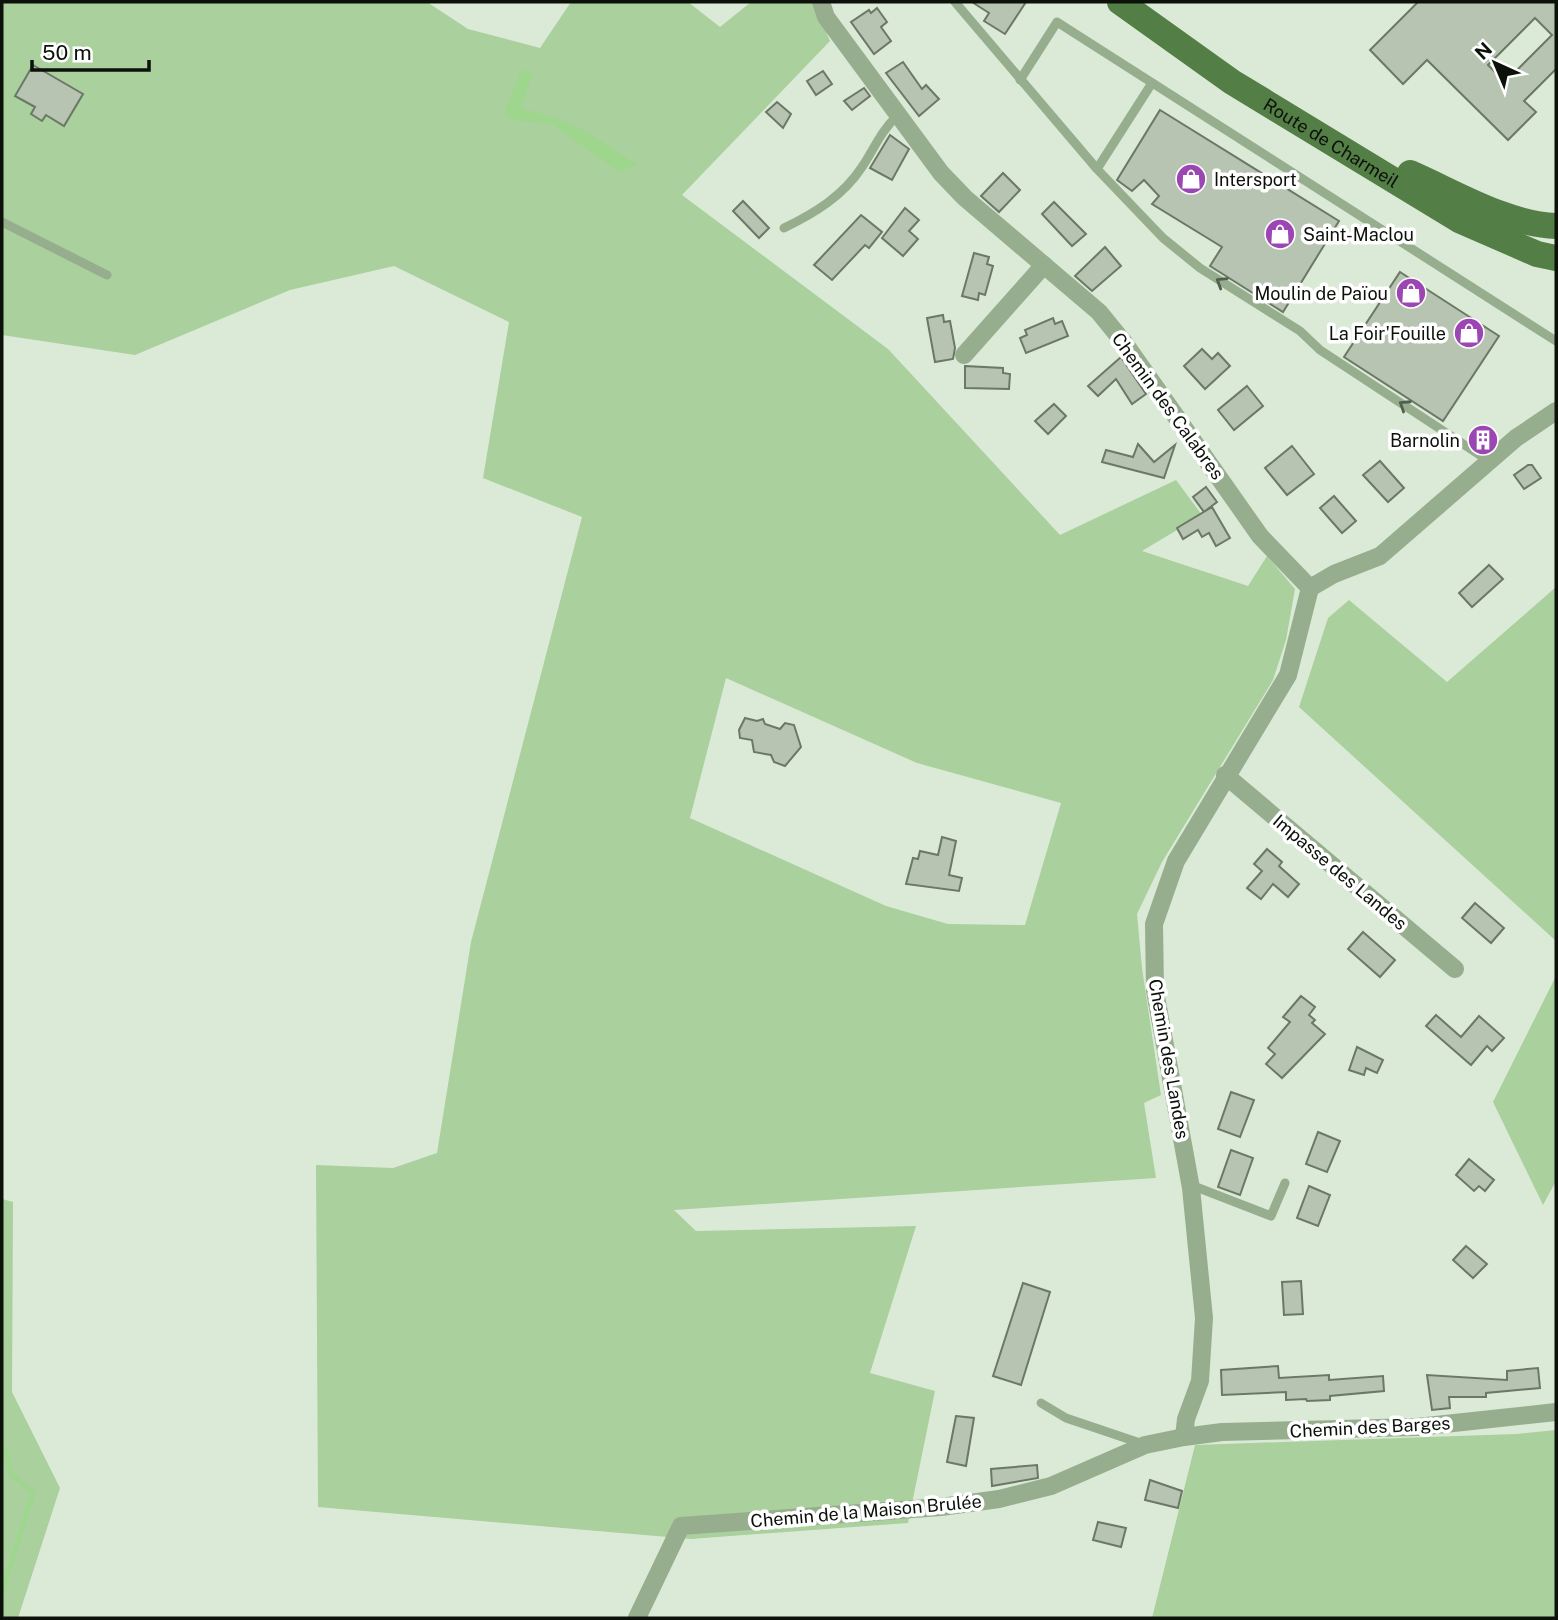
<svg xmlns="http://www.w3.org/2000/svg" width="1558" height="1620" font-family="'Public Sans',sans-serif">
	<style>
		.green { fill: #a9d09d; fill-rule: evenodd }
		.water { fill: #9fd68d }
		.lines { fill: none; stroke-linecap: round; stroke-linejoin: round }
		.stream { stroke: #9fd68d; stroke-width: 4.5 }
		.building { fill: #b6c4b1; stroke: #6b7866; stroke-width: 2; fill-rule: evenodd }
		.lane { stroke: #96ae8e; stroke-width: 9 }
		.street { stroke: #96ae8e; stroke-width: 18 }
		.primary { stroke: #537e45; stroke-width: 26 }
		.oneway { stroke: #51604c }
		.labels { text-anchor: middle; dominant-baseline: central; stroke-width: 7; stroke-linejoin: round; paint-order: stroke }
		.street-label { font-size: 18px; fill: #0c110a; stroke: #fff }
		.poi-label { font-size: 18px; fill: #0c110a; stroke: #fff; text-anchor: end }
	</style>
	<rect width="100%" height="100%" fill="#dbead6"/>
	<g class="green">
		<path d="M2,2H427L468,29L540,48L571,2H688L720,27L751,2H813L830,41L682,195L888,349L1060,535L1176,480L1202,515L1142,551L1248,586L1267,556L1295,589L1286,640L1273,680L1162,862L1137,914L1142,968L1161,1095L1144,1103L1156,1178L674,1210L696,1231L916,1226L870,1373L935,1391L908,1523L691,1539L318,1507L316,1165L393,1168L437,1153L471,942L582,517L483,478L509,322L394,266L290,290L135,355L2,335ZM726,678L917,763L1061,803L1025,925L948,924L886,906L690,818Z"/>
		<path d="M1556,587V941L1299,707L1328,618L1349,600L1447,682Z"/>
		<path d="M1556,976V1181L1543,1205L1493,1102Z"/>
		<path d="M2,1199L13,1202L12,1392L60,1488L18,1618H2Z"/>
		<path d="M1556,1430V1618H1152L1195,1445L1516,1434Z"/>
	</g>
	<path class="water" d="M522,69L532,74L521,109C565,116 601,139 637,165L619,172L552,124L511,120L504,113Z"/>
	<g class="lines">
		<path class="stream" d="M2,1447L7,1454L11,1474L33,1493L2,1593"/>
	</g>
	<g class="building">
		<path d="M972,2H1026L1005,34L984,21L989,13Z"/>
		<path d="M1418,2H1556V69L1524,101L1536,112L1508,140L1427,60L1403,84L1370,50ZM1535,18L1552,35L1505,82L1488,65Z"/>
		<path d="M877,8L887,22L881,27L891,41L874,54L851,22L869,10L871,13Z"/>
		<path d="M903,62L922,89L926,85L939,99L919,116L886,73Z"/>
		<path d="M33,65L83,94L64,126L46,115L42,121L31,114L35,107L15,96Z"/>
		<path d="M823,71L832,84L816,95L807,81Z"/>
		<path d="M864,88L870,96L852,110L844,101Z"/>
		<path d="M777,102L791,114L783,128L766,112Z"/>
		<path d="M1160,110L1339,221L1283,312L1210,266L1222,247L1152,204L1159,196L1144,180L1132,191L1117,180Z"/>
		<path d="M890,135L909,149L892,180L870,168Z"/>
		<path d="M1003,173L1020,190L999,212L981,196Z"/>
		<path d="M743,201L769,228L759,238L733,211Z"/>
		<path d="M1054,202L1086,234L1072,246L1042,214Z"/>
		<path d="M905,208L919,220L909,231L918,239L903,256L882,238Z"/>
		<path d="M861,215L882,232L869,248L865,245L832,280L814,265Z"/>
		<path d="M1105,247L1121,266L1092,291L1075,276Z"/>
		<path d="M974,253L989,257L987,264L993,266L985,295L979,293L978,300L962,296Z"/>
		<path d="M1400,272L1499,336L1443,421L1344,357Z"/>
		<path d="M943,315L944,322L950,321L955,348L953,359L935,362L927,318Z"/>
		<path d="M1053,318L1055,324L1062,321L1068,336L1026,353L1020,338L1027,335L1025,330Z"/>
		<path d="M1202,349L1212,359L1218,353L1230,366L1205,389L1184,366Z"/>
		<path d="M1121,357L1146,394L1132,404L1116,379L1098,396L1088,386Z"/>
		<path d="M965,366L1003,368V373L1010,374L1009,389L965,388Z"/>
		<path d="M1247,386L1263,406L1234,430L1218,410Z"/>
		<path d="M1054,404L1066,416L1048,434L1035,421Z"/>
		<path d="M1138,444L1154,462L1175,445L1164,478L1102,462L1106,450L1133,457Z"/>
		<path d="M1292,446L1314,474L1287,495L1265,468Z"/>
		<path d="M1380,461L1404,488L1388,502L1363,475Z"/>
		<path d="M1528,465H1532L1541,478L1524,489L1514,475Z"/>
		<path d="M1206,487L1217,502L1204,512L1193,497Z"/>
		<path d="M1334,496L1356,521L1342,533L1320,508Z"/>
		<path d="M1212,507L1230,538L1216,546L1209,533L1202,537L1198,530L1183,539L1177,528Z"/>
		<path d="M1489,565L1503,579L1472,607L1459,593Z"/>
		<path d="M745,718L757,721L763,719L765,724L780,729L785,723L794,725L801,747L785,766L774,762L771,755L754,752L752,740L740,738L739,730Z"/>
		<path d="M942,837L956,841L949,875L962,878L959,891L906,884L913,858L918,859L920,851L938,855Z"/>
		<path d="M1267,849L1282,862L1279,866L1299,884L1288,897L1273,884L1261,899L1247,888L1262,871L1254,864Z"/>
		<path d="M1475,903L1504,928L1491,943L1462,918Z"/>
		<path d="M1363,932L1395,960L1380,977L1348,949Z"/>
		<path d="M1301,996L1315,1007L1309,1015L1315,1020L1312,1023L1325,1034L1282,1078L1266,1064L1275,1054L1268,1048L1290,1022L1283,1017Z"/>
		<path d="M1436,1015L1461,1037L1479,1016L1504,1038L1492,1051L1487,1046L1471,1065L1426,1026Z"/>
		<path d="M1357,1047L1383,1060L1377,1073L1366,1068L1364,1075L1349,1070Z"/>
		<path d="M1231,1092L1254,1100L1240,1137L1218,1129Z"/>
		<path d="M1318,1132L1340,1141L1327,1172L1306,1164Z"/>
		<path d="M1231,1150L1253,1158L1240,1195L1218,1187Z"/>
		<path d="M1469,1159L1494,1180L1485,1191L1479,1186L1474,1191L1456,1175Z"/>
		<path d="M1309,1186L1330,1195L1318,1226L1297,1218Z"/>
		<path d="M1466,1246L1487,1264L1473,1278L1453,1260Z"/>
		<path d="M1301,1281L1303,1314L1284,1315L1282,1282Z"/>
		<path d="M1023,1283L1050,1292L1021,1385L993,1376Z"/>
		<path d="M1278,1366L1279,1378L1329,1375V1380L1383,1376L1384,1391L1330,1396V1400L1307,1401L1306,1399L1286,1400V1392L1222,1395L1221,1370Z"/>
		<path d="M1538,1368L1540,1388L1486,1393V1397H1449L1450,1408L1432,1410L1427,1375L1507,1380V1371Z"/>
		<path d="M956,1416L974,1418L966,1466L947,1462Z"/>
		<path d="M1037,1465L1038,1478L992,1486L991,1469Z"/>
		<path d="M1150,1480L1182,1491L1178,1508L1145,1500Z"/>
		<path d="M1098,1522L1126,1528L1121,1547L1093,1540Z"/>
	</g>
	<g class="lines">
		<g class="lane">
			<path d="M955,2L1097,169L1163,238L1200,268L1300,331L1320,350L1489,461"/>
			<path d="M1020,80L1057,22L1556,341"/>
			<path d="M1097,169L1152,83"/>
			<path d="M2,222L107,275"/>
			<path d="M784,228C815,213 843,196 862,167C874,149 881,131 897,116"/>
			<path d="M1191,1185L1271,1216L1285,1183"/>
			<path d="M1041,1403L1066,1418L1143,1444"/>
		</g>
		<g class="street">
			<path d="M821,2L826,17L941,173L965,198L1099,312L1125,344L1260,536L1310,588"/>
			<path d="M964,355L1044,265"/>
			<path d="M1310,588L1334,574L1380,556L1516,438L1556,411"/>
			<path d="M1225,775L1455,969"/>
			<path d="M1184,1437L1186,1419L1200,1381L1204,1318L1191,1188L1155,991L1154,924L1176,861L1288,675L1310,588"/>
			<path d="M637,1618L681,1526L941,1507L999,1499L1051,1486L1145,1445L1184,1437L1222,1432L1417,1427L1556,1412"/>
		</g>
		<g class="primary">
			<path id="s1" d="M1120,2L1232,82L1459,220L1537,254L1556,258"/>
			<path d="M1410,173C1456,193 1506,224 1556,226"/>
		</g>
	</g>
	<defs><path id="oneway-chevron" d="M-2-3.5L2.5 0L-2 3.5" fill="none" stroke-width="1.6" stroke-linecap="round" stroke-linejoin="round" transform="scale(1.75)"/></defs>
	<g class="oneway">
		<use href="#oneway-chevron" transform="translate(1221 282) rotate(-148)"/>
		<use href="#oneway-chevron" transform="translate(1404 405) rotate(-147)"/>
	</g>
	<defs>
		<g id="shop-disc" transform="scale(1.575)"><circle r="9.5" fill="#9c46b4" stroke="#fff"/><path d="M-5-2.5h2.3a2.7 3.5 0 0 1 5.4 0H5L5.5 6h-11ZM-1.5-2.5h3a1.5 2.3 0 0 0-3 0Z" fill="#fff"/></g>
		<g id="building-disc" transform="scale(1.575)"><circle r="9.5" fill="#9c46b4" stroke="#fff"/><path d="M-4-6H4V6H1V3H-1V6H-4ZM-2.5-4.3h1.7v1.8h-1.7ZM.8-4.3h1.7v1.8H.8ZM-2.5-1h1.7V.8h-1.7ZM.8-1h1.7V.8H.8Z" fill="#fff"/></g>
	</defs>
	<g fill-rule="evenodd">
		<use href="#shop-disc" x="1191" y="179"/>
		<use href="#shop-disc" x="1280" y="234"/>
		<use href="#shop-disc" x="1411" y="293"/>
		<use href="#shop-disc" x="1469" y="333"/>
		<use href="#building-disc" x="1483" y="440"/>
	</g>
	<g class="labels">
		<g class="street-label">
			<text stroke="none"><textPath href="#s1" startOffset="254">Route de Charmeil</textPath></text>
			<text transform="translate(1168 406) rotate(54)">Chemin des Calabres</text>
			<text transform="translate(1340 872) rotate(40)">Impasse des Landes</text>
			<text transform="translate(1169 1059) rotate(80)">Chemin des Landes</text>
			<text transform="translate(1370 1427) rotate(-3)">Chemin des Barges</text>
			<text transform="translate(866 1511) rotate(-5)">Chemin de la Maison Brulée</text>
		</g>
		<g class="poi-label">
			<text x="1214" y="179" text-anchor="start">Intersport</text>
			<text x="1303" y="234" text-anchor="start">Saint-Maclou</text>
			<text x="1388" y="293">Moulin de Païou</text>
			<text x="1446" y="333">La Foir'Fouille</text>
			<text x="1460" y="440">Barnolin</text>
		</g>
	</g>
	<rect width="1558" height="1620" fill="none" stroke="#0c110a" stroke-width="7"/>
	<g transform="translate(1495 63) rotate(316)" stroke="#ffffff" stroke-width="5" paint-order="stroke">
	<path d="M0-5L12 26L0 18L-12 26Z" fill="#0c110a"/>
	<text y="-10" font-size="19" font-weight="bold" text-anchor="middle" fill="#0c110a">N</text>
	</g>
	<path d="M32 60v10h117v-10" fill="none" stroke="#0c110a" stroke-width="3.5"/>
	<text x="42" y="60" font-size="21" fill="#0c110a" stroke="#ffffff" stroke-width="5" paint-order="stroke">50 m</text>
</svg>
